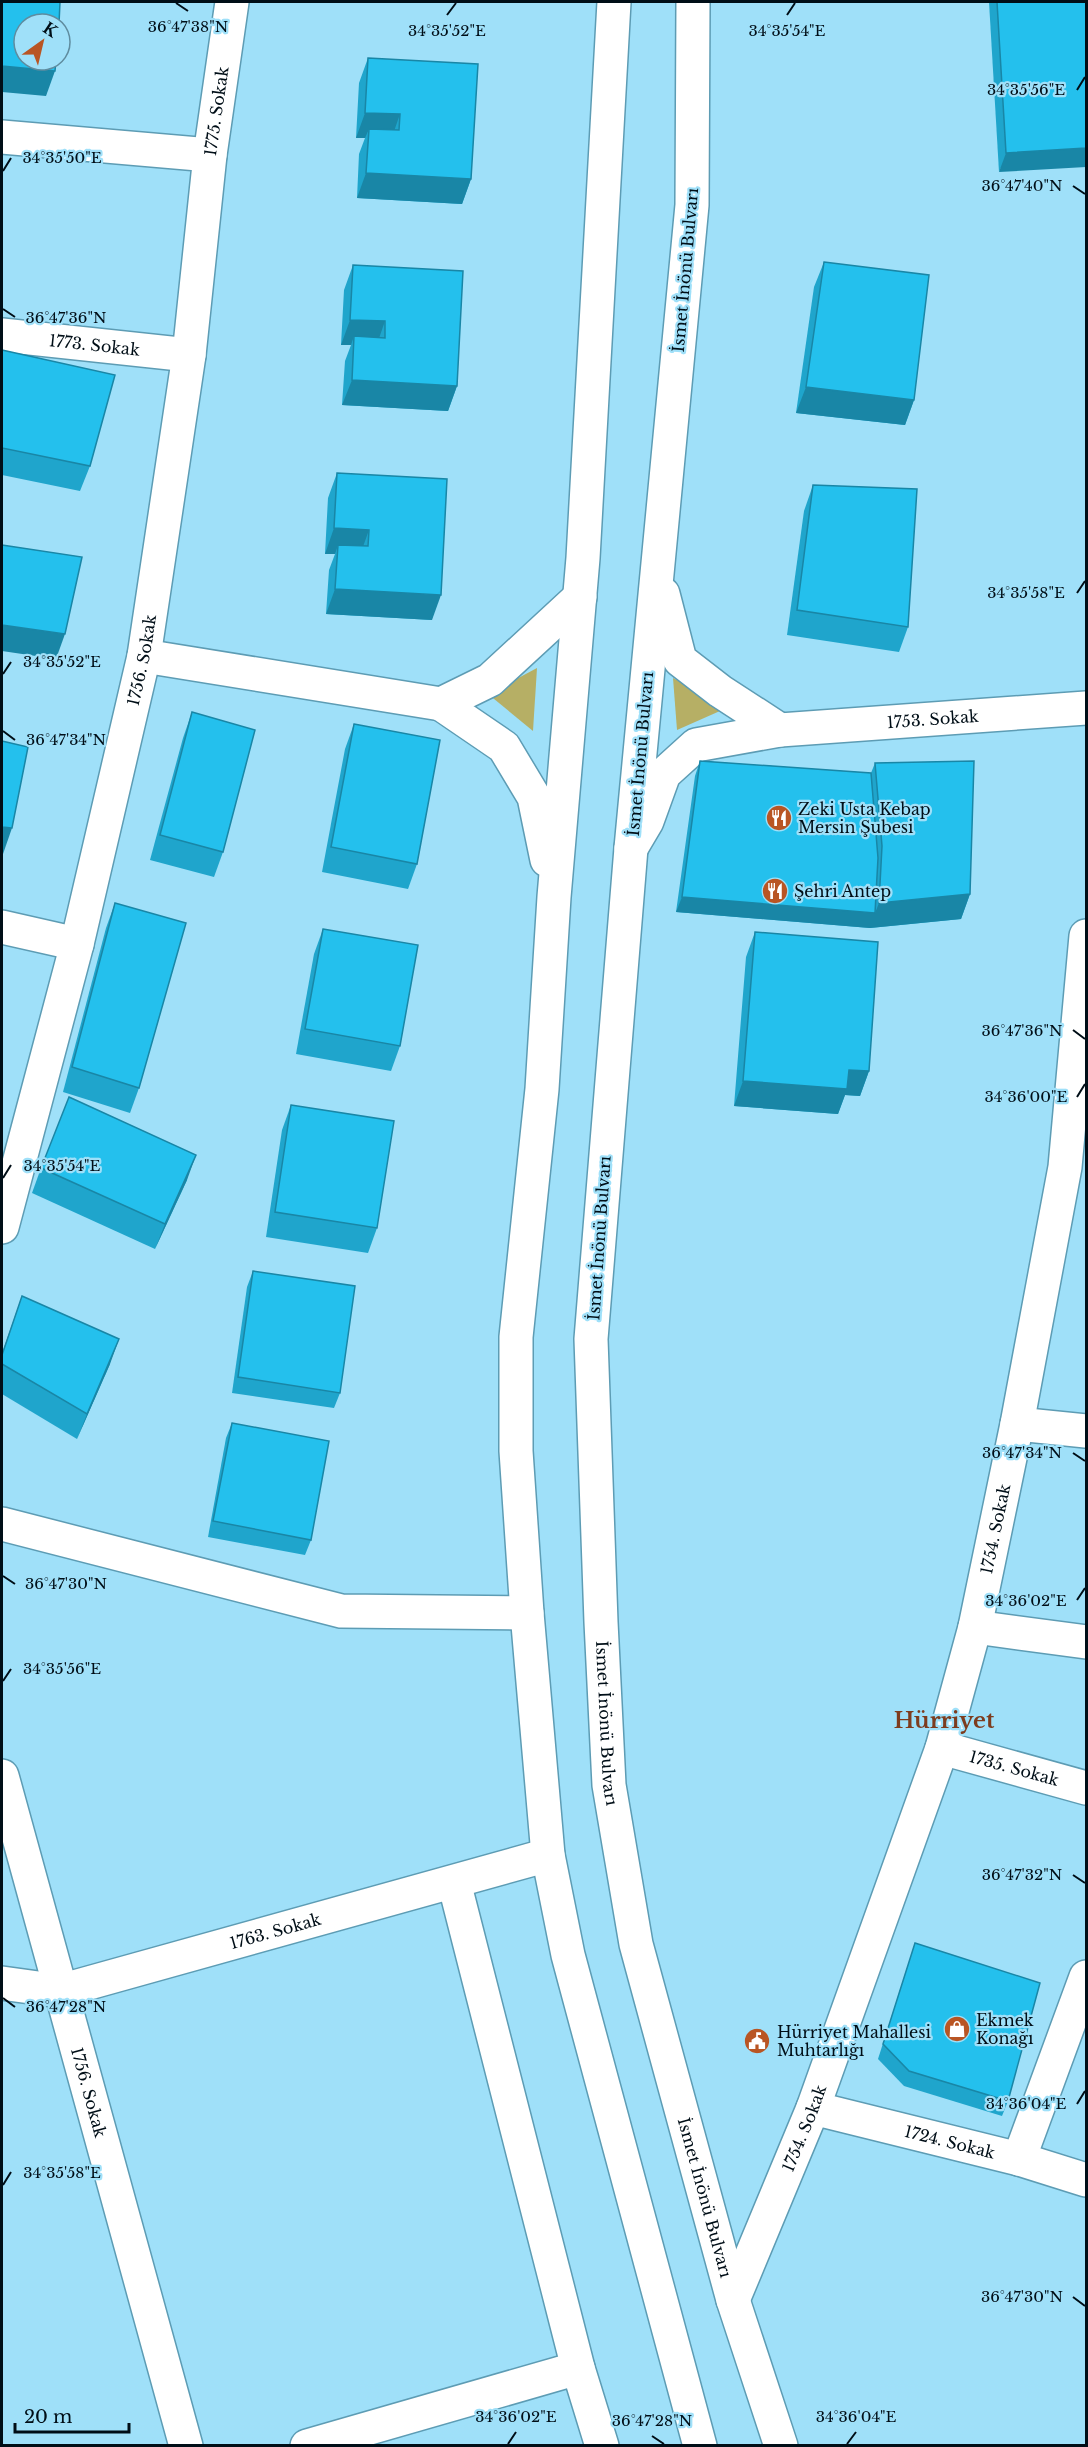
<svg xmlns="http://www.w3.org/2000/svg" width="1088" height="2447" font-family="'Libre Baskerville',serif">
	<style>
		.green { fill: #b6af65 }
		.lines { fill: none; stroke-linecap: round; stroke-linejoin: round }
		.street-casing { stroke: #5d9cb4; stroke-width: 36 }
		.primary-casing { stroke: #5d9cb4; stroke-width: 36 }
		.street { stroke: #fff; stroke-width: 33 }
		.primary { stroke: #fff; stroke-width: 33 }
		.wall { fill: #1fa5cc }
		.shaded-wall { fill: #1986a6 }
		.building { fill: #24c0ed; stroke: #1986a6; stroke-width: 1.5 }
		.ticks { fill: none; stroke: #000e17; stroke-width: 2 }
		.labels { text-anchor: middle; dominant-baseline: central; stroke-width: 4.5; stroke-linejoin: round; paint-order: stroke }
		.street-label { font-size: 16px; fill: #000e17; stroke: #9fe0f9 }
		.poi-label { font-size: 16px; fill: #000e17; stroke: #9fe0f9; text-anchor: start }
		.district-label { font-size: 22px; font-weight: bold; fill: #7d3c1e; stroke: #9fe0f9 }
		.ticks-label { font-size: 15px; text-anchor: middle; fill: #000e17; stroke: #9fe0f9; stroke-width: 4.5; stroke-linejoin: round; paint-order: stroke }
	</style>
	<rect width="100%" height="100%" fill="#9fe0f9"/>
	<g class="green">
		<path d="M537,668L533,731L488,694Z"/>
		<path d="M673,678L729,707L677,730Z"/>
	</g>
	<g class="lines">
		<g class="street-casing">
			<g id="street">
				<path d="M2,137L210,155"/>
				<path id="s1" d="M2,335L189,355"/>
				<path d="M144,656L441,704"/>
				<path id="s2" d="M631,848L647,821L664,774L696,745L780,730L1086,708"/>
				<path d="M2,927L77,944"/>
				<path id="s3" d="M2,1227L77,944L144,656L189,355L210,155L232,2"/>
				<path d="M1017,1424L1086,1431"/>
				<path d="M2,1524L341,1611L527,1613"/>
				<path d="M975,1627L1086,1642"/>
				<path id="s4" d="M942,1748L1086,1788"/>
				<path id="s5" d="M2,1776L186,2446"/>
				<path d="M454,1882L578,2368L602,2446"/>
				<path id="s6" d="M2,1983L60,1991L548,1855"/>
				<path id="s7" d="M813,2108L1019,2159L1086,2180"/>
				<path d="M1019,2159L1086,1977"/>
				<path id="s8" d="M733,2300L813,2108L942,1748L975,1627L1017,1424L1065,1167L1086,936"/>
				<path d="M307,2446L578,2368"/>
			</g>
		</g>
		<g class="primary-casing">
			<g id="primary">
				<path d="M614,2L583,558L554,897L542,1089L516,1337V1451L527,1613L548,1855L568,1955L700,2446"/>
				<path id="s9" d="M693,2L692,205L631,848L591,1339L601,1622L609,1785L636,1944L733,2300L781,2446"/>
				<path d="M663,594L680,660L720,691L780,730"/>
				<path d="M547,860L534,797L504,747L441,704L490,680L580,597"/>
			</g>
		</g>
		<use href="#street" class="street"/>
		<use href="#primary" class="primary"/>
	</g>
	<g class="wall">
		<path d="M989,2H1086L999,172Z"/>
		<path d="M368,58L471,179L462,204L357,198L359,154L365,138H356L359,83Z"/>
		<path d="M824,262L914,400L905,425L796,413L814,287Z"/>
		<path d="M353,265L457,386L448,411L342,405L345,361L351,345H341L344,290Z"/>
		<path d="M2,350L90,466L80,491L2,475Z"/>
		<path d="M337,473L432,620L326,614L329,570L335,554H325L328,498Z"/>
		<path d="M813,485L908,627L899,652L787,635L804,511Z"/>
		<path d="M192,712L223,852L214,877L150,860L183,738Z"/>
		<path d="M354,724L417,864L408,889L322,872L345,749Z"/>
		<path d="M700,761L871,773L875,763L970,894L961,919L870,928L676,912L695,776Z"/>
		<path d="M115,903L139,1088L130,1113L63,1092L106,928Z"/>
		<path d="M323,929L400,1046L391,1071L296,1054L314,954Z"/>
		<path d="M755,932L869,1071L860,1096L845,1095L838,1114L734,1106L746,957Z"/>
		<path d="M291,1105L377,1228L368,1253L266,1237L282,1130Z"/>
		<path d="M41,1168L187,1180L155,1249L32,1193Z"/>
		<path d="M253,1271L340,1393L334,1408L232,1393L247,1287Z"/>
		<path d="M22,1296L110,1364L77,1439L2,1394V1353Z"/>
		<path d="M232,1423L311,1540L305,1555L208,1537L226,1438Z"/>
		<path d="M915,1943L1008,2101L1002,2116L904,2086L878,2059Z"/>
	</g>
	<g class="shaded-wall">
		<path d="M2,66L55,71L46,96L2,92Z"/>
		<path d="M365,113L400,114L391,140L369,129L365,138H356Z"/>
		<path d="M1086,148V167L999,172L1006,153Z"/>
		<path d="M366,173L471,179L462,204L357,198Z"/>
		<path d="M350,320L385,321L376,347L354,336L351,345H341Z"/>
		<path d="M352,380L457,386L448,411L342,405Z"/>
		<path d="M806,387L914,400L905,425L796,413Z"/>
		<path d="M334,528L369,530L360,555L338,545L335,554H325Z"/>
		<path d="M335,589L441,595L432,620L326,614Z"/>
		<path d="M2,625L65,634L56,659L2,651Z"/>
		<path d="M2,827L12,828L3,854L2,853Z"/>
		<path d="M970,894L961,919L870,928L676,912L682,897L875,913L879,903Z"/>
		<path d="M849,1070L869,1071L860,1096L845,1095L838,1114L734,1106L743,1081Z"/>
		<path d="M196,1155L187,1180L155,1249L165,1224Z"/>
		<path d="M119,1339L110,1364L77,1439L87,1414Z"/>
	</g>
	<g class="building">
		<path d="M2,2H60L59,24H24V60H56L55,71L2,66Z"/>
		<path d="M997,2H1086V148L1006,153Z"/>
		<path d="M368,58L478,64L471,179L366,173L369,129L399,130L400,114L365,113Z"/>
		<path d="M824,262L929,275L914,400L806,387Z"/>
		<path d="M353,265L463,271L457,386L352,380L354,336L385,338V321L350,320Z"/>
		<path d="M2,350L115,375L90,466L2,448Z"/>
		<path d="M337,473L447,479L441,595L335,589L338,545L368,546L369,530L334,528Z"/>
		<path d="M813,485L917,489L908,627L797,610Z"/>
		<path d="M2,545L82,557L65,634L2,625Z"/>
		<path d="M192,712L255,730L223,852L160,835Z"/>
		<path d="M354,724L440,740L417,864L331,847Z"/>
		<path d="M2,741L28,747L12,828L2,827Z"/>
		<path d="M700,761L871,773L878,858L875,913L682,897Z"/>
		<path d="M974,761L970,894L879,903L882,846L875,763Z"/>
		<path d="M115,903L186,923L139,1088L72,1067Z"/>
		<path d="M323,929L418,945L400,1046L305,1029Z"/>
		<path d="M755,932L878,942L869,1071L849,1070L847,1089L743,1081Z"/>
		<path d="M69,1097L196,1155L165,1224L41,1168Z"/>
		<path d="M291,1105L394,1121L377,1228L275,1212Z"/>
		<path d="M253,1271L355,1286L340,1393L238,1377Z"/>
		<path d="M22,1296L119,1339L87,1414L2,1364V1355Z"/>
		<path d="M232,1423L329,1441L311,1540L213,1521Z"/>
		<path d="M915,1943L1040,1983L1008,2101L909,2071L883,2044Z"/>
	</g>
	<path class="ticks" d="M176,3L188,11M447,15L456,3M787,15L795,3M1077,90L1085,77M3,171L11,158M1073,186L1085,194M3,309L15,317M1077,593L1085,581M3,674L11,662M3,731L15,740M1073,1030L1085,1039M1077,1097L1085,1084M3,1178L11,1165M1073,1453L1085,1461M3,1576L15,1584M1077,1600L1085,1588M3,1681L11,1669M1073,1875L1085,1883M3,1998L15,2007M1077,2104L1085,2091M3,2185L11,2172M1073,2297L1085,2306M652,2436L664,2444M508,2444L516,2432M847,2444L856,2432"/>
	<defs>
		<g id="restaurant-disc" transform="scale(1.35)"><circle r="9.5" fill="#b95523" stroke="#9fe0f9"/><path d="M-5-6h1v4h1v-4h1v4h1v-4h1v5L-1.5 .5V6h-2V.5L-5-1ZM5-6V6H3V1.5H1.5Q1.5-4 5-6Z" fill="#fff"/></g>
		<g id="shop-disc" transform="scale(1.35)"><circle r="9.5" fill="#b95523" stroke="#9fe0f9"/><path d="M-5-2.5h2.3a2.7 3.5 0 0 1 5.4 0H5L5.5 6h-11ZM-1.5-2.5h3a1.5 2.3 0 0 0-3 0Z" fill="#fff"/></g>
		<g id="civic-disc" transform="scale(1.35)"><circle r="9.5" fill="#b95523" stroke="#9fe0f9"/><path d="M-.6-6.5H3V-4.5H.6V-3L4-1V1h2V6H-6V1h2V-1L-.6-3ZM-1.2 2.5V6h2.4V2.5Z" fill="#fff"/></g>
	</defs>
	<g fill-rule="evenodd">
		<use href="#restaurant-disc" x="779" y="818"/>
		<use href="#restaurant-disc" x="775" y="891"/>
		<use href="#shop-disc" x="957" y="2029"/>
		<use href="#civic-disc" x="757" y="2041"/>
	</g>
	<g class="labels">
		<g class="street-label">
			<text stroke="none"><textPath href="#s3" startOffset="1138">1775. Sokak</textPath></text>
			<text transform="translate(685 270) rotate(-85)">İsmet İnönü Bulvarı</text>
			<text stroke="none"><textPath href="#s1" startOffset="93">1773. Sokak</textPath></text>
			<text stroke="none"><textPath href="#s3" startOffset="584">1756. Sokak</textPath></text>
			<text stroke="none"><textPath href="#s2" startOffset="363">1753. Sokak</textPath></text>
			<text transform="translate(640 754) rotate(-85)">İsmet İnönü Bulvarı</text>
			<text transform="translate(599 1238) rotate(-86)">İsmet İnönü Bulvarı</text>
			<text stroke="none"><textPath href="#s8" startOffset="816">1754. Sokak</textPath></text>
			<text stroke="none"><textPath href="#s9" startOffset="1726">İsmet İnönü Bulvarı</textPath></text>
			<text stroke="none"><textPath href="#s4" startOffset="75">1735. Sokak</textPath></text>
			<text stroke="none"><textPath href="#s6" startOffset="282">1763. Sokak</textPath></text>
			<text stroke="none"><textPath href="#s5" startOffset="328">1756. Sokak</textPath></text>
			<text stroke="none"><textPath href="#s8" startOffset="186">1754. Sokak</textPath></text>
			<text stroke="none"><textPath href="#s7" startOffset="141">1724. Sokak</textPath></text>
			<text stroke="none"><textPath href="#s9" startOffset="2212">İsmet İnönü Bulvarı</textPath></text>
		</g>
		<g class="poi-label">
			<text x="798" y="809">Zeki Usta Kebap<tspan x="798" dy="18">Mersin Şubesi</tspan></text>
			<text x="794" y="891">Şehri Antep</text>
			<text x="976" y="2020">Ekmek<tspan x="976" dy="18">Konağı</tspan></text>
			<text x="777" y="2032">Hürriyet Mahallesi<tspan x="777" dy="18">Muhtarlığı</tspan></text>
		</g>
		<g class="district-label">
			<text x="944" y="1720">Hürriyet</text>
		</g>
	</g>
	<g class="ticks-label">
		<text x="188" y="32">36°47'38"N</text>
		<text x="447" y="36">34°35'52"E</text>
		<text x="787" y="36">34°35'54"E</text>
		<text x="1026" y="95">34°35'56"E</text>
		<text x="62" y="163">34°35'50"E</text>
		<text x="1022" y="191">36°47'40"N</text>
		<text x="66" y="323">36°47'36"N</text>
		<text x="1026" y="598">34°35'58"E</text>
		<text x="62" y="667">34°35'52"E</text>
		<text x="66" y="745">36°47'34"N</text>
		<text x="1022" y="1036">36°47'36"N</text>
		<text x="1026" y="1102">34°36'00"E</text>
		<text x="62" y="1171">34°35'54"E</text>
		<text x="1022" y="1458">36°47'34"N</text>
		<text x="66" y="1589">36°47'30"N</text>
		<text x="1026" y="1606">34°36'02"E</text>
		<text x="62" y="1674">34°35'56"E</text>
		<text x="1022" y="1880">36°47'32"N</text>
		<text x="66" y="2012">36°47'28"N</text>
		<text x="1026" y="2109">34°36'04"E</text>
		<text x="62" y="2178">34°35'58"E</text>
		<text x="1022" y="2302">36°47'30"N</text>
		<text x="516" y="2422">34°36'02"E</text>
		<text x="856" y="2422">34°36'04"E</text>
		<text x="652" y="2426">36°47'28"N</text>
	</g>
	<rect width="1088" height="2447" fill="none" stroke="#000e17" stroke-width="6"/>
	<g transform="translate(42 42) rotate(34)"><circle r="28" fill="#9fe0f9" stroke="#5f8c9f" stroke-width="1.5"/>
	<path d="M0-4.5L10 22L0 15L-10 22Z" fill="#b95523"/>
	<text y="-9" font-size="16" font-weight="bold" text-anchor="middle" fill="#000e17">K</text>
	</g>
	<path d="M15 2423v9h114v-9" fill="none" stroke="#000e17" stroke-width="3"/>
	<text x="24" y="2423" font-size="18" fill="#000e17" stroke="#9fe0f9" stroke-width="4.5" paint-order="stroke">20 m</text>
</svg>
